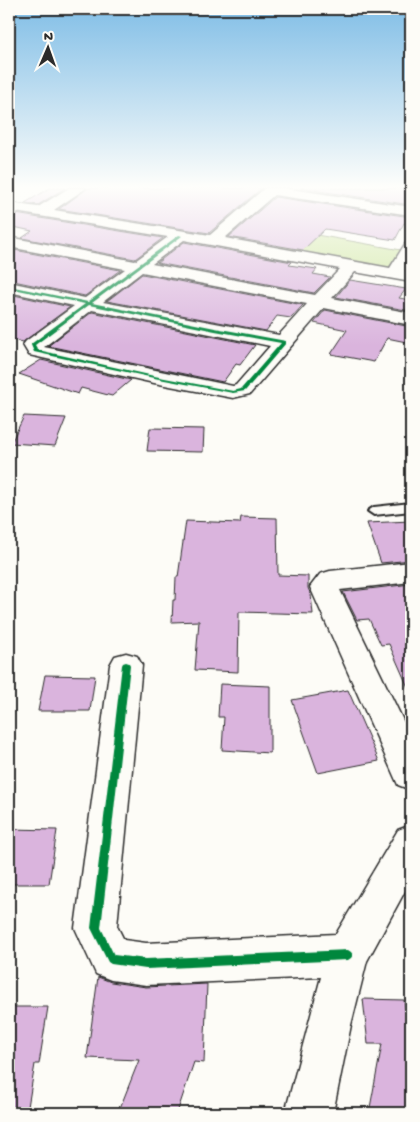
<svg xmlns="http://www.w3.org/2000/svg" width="420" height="1122" font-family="'Gochi Hand',sans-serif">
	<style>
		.green { fill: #cbe49a; stroke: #7b8862 }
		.building { fill: #dab4dd; stroke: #2b2b2b }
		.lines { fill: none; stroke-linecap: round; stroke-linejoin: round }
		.lane-casing { stroke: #2b2b2b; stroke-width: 4 }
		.street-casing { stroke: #2b2b2b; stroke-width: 3 }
		.lane { fill: #fdfcf7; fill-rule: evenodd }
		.street { fill: #fdfcf7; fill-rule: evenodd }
		.cycleway-casing { stroke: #fdfcf7; stroke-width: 3 }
		.cycleway { fill: #00873e; fill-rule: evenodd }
	</style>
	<rect width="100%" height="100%" fill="#fdfcf7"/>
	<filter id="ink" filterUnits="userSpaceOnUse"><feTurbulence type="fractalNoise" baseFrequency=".02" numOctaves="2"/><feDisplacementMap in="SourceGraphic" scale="10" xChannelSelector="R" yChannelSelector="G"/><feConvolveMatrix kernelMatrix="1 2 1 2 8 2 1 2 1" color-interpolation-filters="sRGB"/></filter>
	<g filter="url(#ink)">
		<path class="green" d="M294,231L401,250L386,271L276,251Z"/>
		<g class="building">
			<path d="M50,188H65L38,205L25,203Z"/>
			<path d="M88,188H262L209,233L59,209Z"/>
			<path d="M300,188H411V205Z"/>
			<path d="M275,197L411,217V225L404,223L395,240L325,229L303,250L229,237Z"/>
			<path d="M9,213L163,238L135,259L22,238L32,231L9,226Z"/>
			<path d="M184,242L292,262L289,265L317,269L313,274L330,277L314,293L157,263Z"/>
			<path d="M9,249L120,270L85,296L9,280Z"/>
			<path d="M142,274L303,305L291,318L277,316L266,331L107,301Z"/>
			<path d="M350,280L406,289L399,298L411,300V311L336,297Z"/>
			<path d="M9,294L70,307L23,342L9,339Z"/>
			<path d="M325,310L411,327V343L387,338L374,362L331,354L347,330L314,323Z"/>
			<path d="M92,312L255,345L240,365L236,364L223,382L48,346Z"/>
			<path d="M41,360L131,380L112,396L81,388L78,394L19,374Z"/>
			<path d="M24,416L66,418L55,446L11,443Z"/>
			<path d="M150,428L204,429L203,452L147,451Z"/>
			<path d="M241,517L277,518L278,575L308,576V588L311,595L313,614L239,612L238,672L195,670L199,621L172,622L173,600H175L176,577H178L186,521L240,523Z"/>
			<path d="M411,521V560L381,563L367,523Z"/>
			<path d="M411,584V694L389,644L381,645L369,619L357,620L343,592Z"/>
			<path d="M45,675L95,676L90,711H38Z"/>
			<path d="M220,684L270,686V753L222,750L224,717H218Z"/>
			<path d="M348,690L379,761L318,773L292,700Z"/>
			<path d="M9,829L57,830L49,884H9Z"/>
			<path d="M98,977L111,982L146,987L207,984L204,1063L194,1062L177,1113H118L139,1060L87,1058Z"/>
			<path d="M363,999L404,1000L411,1048V1113H369L382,1044H368Z"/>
			<path d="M9,1007H48L39,1064H35L27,1113H9Z"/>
		</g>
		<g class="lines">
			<g class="lane-casing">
				<path id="lane" d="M411,503V511L374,515L368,511L374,507Z"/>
			</g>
			<g class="street-casing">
				<g id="street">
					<path d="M69,188H86L54,210L210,235L265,188H284L411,207V215L274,195L225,238L390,268L405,244L411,242V260L405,271L411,272V282L355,272L332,298L411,313V325L324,308L250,394L233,398L154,383L29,355L23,345L26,341L74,306L9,292V282L85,298L125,269L9,247V237L135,261L168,237L9,211V203L38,207ZM184,240L340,269L315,295L152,264ZM142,272L307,304L279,335L103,302ZM92,310L270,346L236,385L233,386L44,347Z"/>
					<path d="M411,562V582L340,590L411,737V790L398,785L310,587L320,574L330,571Z"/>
					<path d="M126,653L137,656L142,665L117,926L124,940L146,943L336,934L398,830L411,825V880L367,961L351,1025L333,1113H285L321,977L146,985L111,980L96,974L75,928L110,665L115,656Z"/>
				</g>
			</g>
			<use href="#lane" class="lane"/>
			<use href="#street" class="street"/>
			<g class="cycleway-casing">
				<g id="cycleway">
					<path d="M179,235L182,236L92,303L215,328L286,341V343L245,391L233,393L154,378L34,352L31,345V344L85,304L9,288V286L88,302ZM89,305L215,331L281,343L241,389L233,391L154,376L38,350L35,345Z"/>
					<path d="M126,662L129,663L130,665L101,928L114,955L146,959L348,950L351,952L353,955L351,958L348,960L146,969L111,964L108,962L91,928L122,665L123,663Z"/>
				</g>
			</g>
			<use href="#cycleway" class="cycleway"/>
		</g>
	</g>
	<linearGradient id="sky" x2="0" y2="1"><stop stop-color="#7fbde6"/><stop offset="0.54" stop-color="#fefefb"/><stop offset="1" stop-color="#fefefb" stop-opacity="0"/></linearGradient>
	<rect width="420" height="346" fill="url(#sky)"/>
	<rect width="420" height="1122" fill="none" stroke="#fdfcf7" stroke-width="30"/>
	<rect x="15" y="15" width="390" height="1092" fill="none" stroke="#2b2b2b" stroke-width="2" filter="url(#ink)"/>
	<g transform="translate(48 48) rotate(2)" stroke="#fdfcf7" stroke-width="4" paint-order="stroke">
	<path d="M0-4L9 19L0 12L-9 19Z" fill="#2b2b2b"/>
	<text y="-8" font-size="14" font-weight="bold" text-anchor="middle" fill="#2b2b2b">N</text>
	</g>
</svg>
